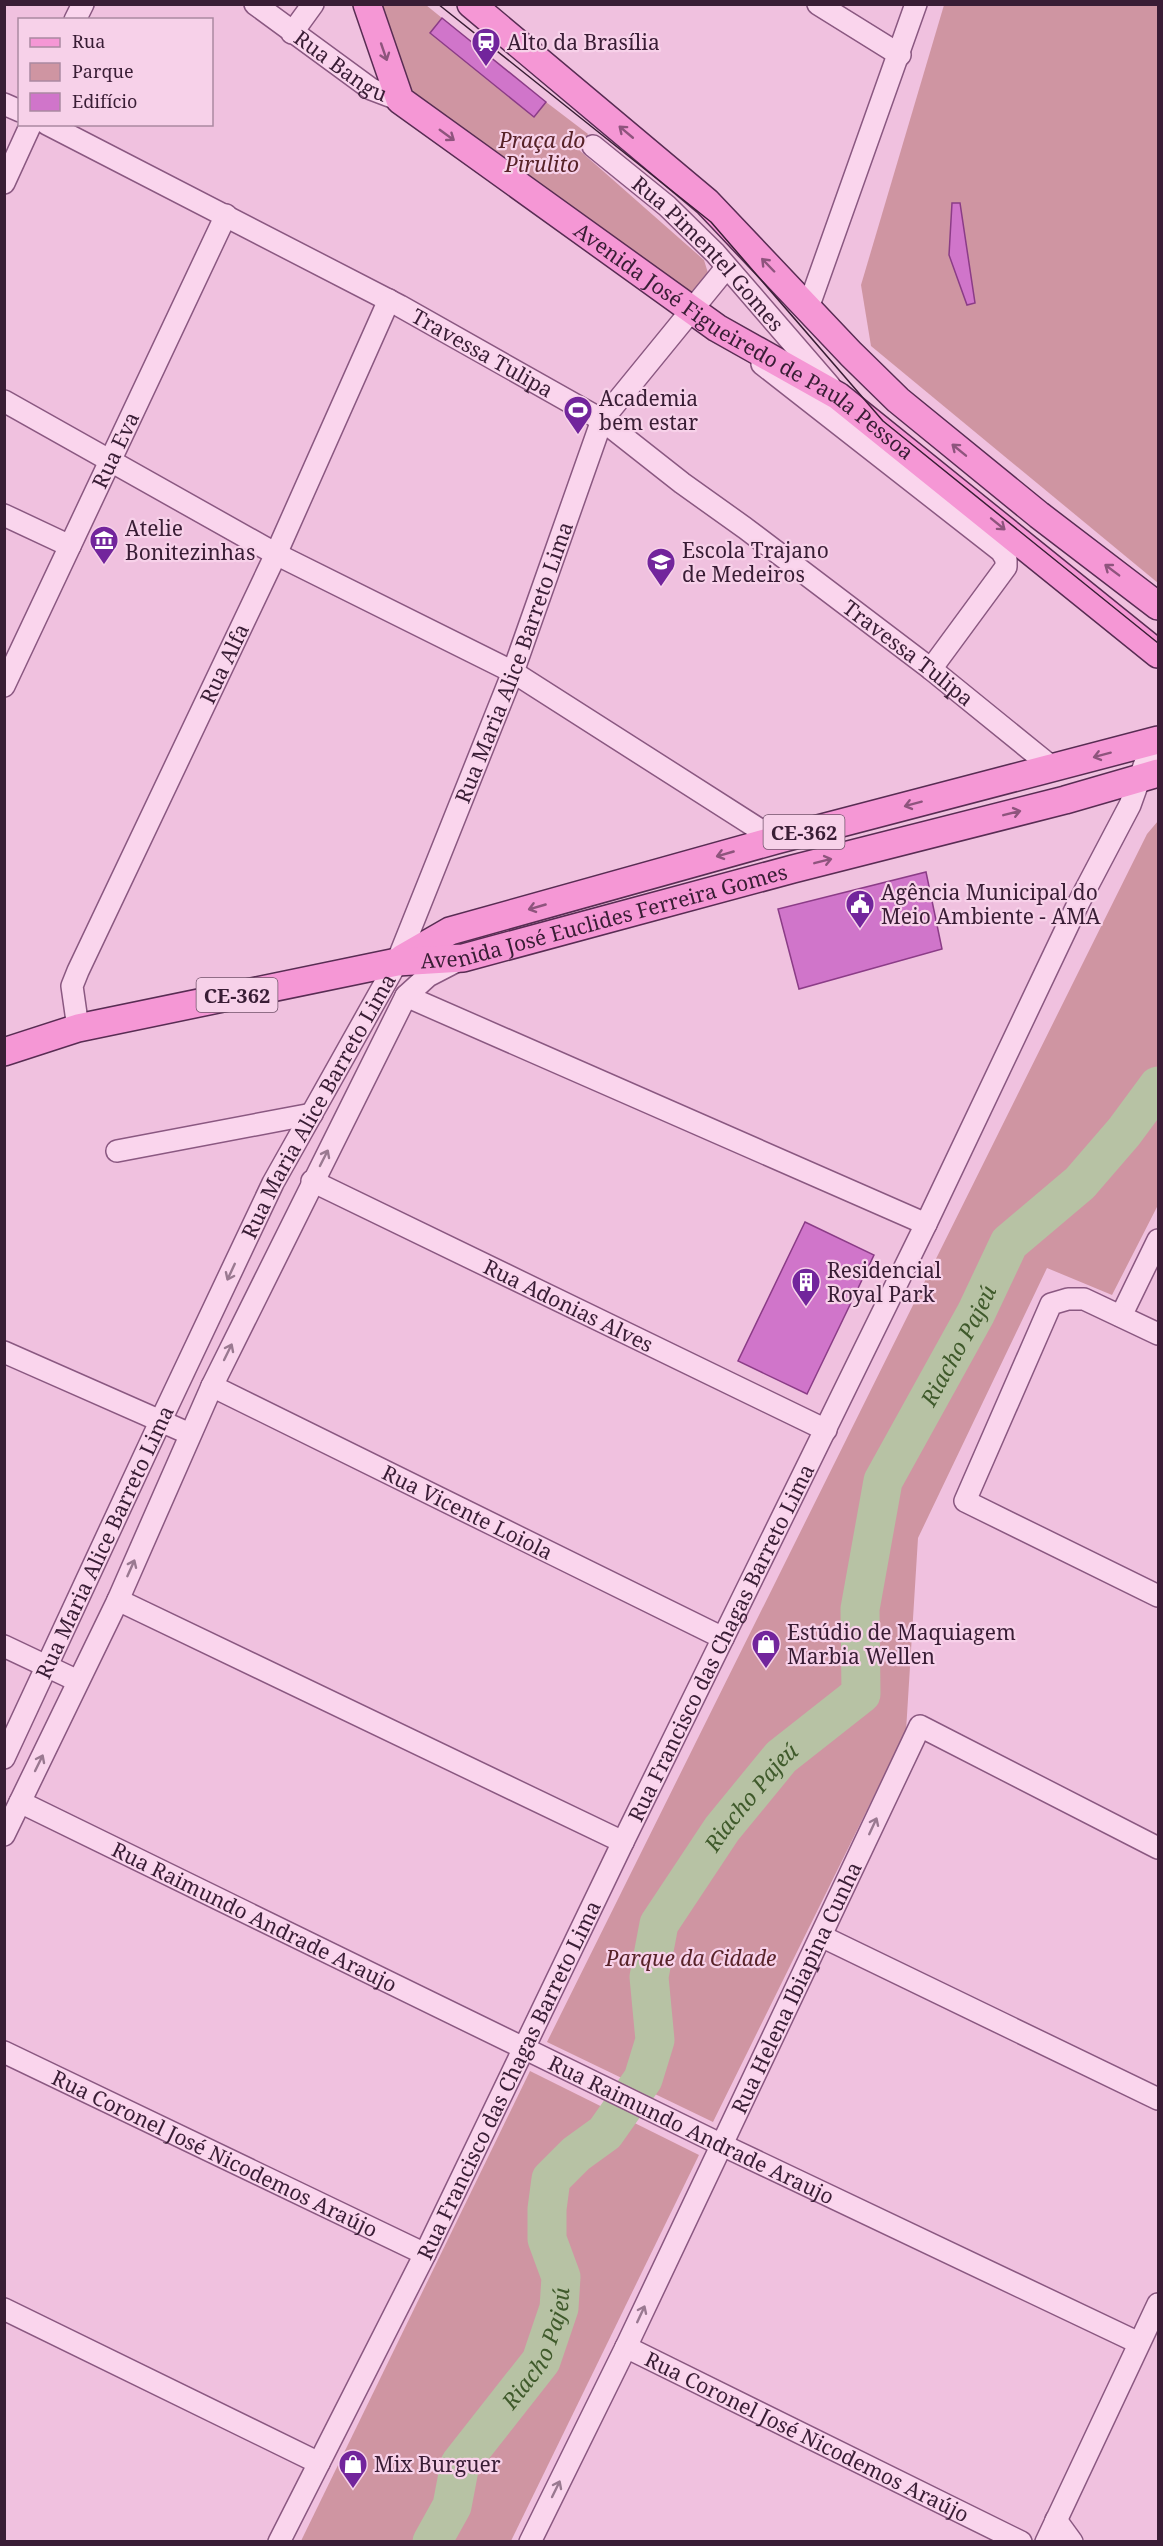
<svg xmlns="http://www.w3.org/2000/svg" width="1163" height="2546" font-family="'Noto Serif',serif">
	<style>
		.green { fill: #cf95a2 }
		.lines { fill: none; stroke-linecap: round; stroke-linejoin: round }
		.river { stroke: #b7c2a4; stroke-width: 39 }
		.building { fill: #d075ca; stroke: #8b3c87; stroke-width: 1.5 }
		.minor-casing { stroke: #8a5881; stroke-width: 24 }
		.major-casing { stroke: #582c53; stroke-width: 30 }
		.minor { stroke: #fad5ed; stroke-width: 21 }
		.major { stroke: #f597d5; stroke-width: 27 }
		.tram { stroke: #391d35; stroke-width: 1.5 }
		.oneway { stroke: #8e547d }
		.oneway2 { stroke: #9a7991 }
		.labels { text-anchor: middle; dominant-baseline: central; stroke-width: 4.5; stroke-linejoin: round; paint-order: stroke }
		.shield { fill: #f7d1e9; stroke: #72536b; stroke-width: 1.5 }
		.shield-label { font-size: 20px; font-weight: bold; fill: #391d35 }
		.poi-label { font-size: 21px; fill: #391d35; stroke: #f7d1e9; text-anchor: start }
		.street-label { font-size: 21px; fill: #391d35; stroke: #f7d1e9 }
		.park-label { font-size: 21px; font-style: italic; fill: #572228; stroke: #f7d1e9 }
		.water-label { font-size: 22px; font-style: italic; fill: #3f5a2b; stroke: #f7d1e9 }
	</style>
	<rect width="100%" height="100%" fill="#f0c1df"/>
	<g class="green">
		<path d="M379,5H426L442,18L430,33L534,117L546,102L588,134L578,149L704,260L708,273L702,285L686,302L408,99Z"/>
		<path d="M944,5H1158V583L871,346L861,285Z"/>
		<path d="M1158,821V1205L1112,1295L1047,1268L918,1538L906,1731L713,2122L547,2042L1147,834Z"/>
		<path d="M530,2071L699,2155L511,2541H301Z"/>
	</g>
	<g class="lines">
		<path class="river" id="s1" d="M432,2542L452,2506L460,2464L541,2361L559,2308L561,2277L547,2239V2209L551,2179L576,2154L605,2133L643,2079L655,2040L649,1977L659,1924L722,1829L781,1757L861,1694L860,1609L883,1481L976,1313L1009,1243L1080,1183L1124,1132L1158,1086"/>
	</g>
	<g class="building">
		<path d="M442,18L546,102L534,117L430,33Z"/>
		<path d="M952,203H960L975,303L967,305L949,255Z"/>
		<path d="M926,872L942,949L799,989L778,909Z"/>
		<path d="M805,1222L874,1255L807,1394L738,1361Z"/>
	</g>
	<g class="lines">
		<g class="minor-casing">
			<g id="minor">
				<path id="s2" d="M255,4L371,89L400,100"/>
				<path d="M818,4L900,55"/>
				<path d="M75,20L83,4"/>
				<path d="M292,33L313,4"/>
				<path d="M4,104L20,111"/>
				<path id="s3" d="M47,124L400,306L602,420L682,483L745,528L931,669L1053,768"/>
				<path id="s4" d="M593,146L667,206L715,253L830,386"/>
				<path d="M4,183L31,124"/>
				<path d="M808,308L916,4"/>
				<path d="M762,364L1001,551L1006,559V567L931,669"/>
				<path d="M4,401L276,554L513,672L776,840"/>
				<path d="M4,515L70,546"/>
				<path id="s5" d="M4,686L226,215"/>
				<path d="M406,996L926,1224"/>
				<path id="s6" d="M78,1028L72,986L78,971L276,554L389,300"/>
				<path d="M117,1151L312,1114"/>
				<path id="s7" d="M312,1181L826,1430"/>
				<path d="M1121,1316L1158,1240"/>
				<path d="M1158,1334L1084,1299H1068L1051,1304L965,1501L1158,1596"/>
				<path d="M4,1352L190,1434"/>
				<path id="s8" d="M212,1386L723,1638"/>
				<path d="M118,1600L623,1842"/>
				<path d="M4,1646L78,1681"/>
				<path id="s9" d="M4,1758L161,1420L273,1183L397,962L513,672L602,420L726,268"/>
				<path id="s10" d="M20,1802L720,2144L1139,2343"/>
				<path d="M4,1835L118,1600L212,1386L406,996L428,976L457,961"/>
				<path d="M821,1936L1158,2099"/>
				<path id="s11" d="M4,2052L425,2254"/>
				<path d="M4,2309L319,2463"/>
				<path id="s12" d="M626,2347L1021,2542"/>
				<path d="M1056,2520L1072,2542"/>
				<path id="s13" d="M279,2542L425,2254L623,1842L926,1224L1078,904L1130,805L1153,741"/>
				<path id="s14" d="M530,2542L626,2347L920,1726L1158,1848"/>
				<path d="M1046,2542L1158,2304"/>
			</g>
		</g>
		<g class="major-casing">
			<g id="major">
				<path id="s15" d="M367,4L400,100L717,328L838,396L1158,654"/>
				<path d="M471,4L707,202L851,354L898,400L1039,515L1158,606"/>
				<path d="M403,958L450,931L776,840L1158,740"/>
				<path id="s16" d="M4,1052L78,1028L397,962L463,958L793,869L1065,800L1158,773"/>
			</g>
		</g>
		<use href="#minor" class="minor"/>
		<use href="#major" class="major"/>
		<path class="tram" d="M438,4L711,222L883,421L1158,643"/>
	</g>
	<defs><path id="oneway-shaft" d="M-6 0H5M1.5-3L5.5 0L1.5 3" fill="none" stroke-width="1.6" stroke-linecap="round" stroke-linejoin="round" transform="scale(1.5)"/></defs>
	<g class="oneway">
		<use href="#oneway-shaft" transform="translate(384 52) rotate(71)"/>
		<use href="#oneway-shaft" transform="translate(626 132) rotate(-140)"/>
		<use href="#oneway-shaft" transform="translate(447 135) rotate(36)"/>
		<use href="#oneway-shaft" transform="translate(768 265) rotate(-134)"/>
		<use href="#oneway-shaft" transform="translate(959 450) rotate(-141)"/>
		<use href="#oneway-shaft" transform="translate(998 524) rotate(39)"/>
		<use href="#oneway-shaft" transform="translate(1112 570) rotate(-143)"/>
		<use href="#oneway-shaft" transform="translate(1102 755) rotate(165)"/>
		<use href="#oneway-shaft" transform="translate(913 804) rotate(165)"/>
		<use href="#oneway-shaft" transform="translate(1012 813) rotate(-14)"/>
		<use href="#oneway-shaft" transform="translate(725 854) rotate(164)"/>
		<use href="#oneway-shaft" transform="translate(823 861) rotate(-14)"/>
		<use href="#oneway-shaft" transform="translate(537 907) rotate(164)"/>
	</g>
	<g class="oneway2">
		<use href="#oneway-shaft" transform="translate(324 1158) rotate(-63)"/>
		<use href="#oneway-shaft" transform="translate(231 1272) rotate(115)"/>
		<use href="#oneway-shaft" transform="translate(228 1352) rotate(-64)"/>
		<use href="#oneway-shaft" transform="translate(131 1568) rotate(-66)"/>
		<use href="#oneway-shaft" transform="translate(39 1763) rotate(-64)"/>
		<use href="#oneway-shaft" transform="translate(873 1826) rotate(-65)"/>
		<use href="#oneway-shaft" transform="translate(641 2314) rotate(-65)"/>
		<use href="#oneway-shaft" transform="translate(556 2489) rotate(-64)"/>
	</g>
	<defs>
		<g id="station-pin" transform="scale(1.5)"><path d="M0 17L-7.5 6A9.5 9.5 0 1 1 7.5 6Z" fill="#72259c" stroke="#f7d1e9"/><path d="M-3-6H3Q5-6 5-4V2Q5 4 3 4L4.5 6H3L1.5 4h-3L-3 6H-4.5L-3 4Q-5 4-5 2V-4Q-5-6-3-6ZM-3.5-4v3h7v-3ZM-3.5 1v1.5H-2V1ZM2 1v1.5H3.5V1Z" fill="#fff"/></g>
		<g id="stadium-pin" transform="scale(1.5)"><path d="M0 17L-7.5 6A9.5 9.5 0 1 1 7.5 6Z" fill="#72259c" stroke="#f7d1e9"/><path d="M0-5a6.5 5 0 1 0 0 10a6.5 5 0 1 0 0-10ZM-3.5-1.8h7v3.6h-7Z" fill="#fff"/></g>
		<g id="museum-pin" transform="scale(1.5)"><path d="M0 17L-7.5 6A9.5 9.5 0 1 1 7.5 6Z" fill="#72259c" stroke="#f7d1e9"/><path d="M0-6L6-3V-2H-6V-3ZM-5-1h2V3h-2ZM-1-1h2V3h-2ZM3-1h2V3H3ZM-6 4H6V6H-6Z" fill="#fff"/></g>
		<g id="school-pin" transform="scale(1.5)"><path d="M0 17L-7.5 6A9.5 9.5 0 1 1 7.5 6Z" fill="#72259c" stroke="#f7d1e9"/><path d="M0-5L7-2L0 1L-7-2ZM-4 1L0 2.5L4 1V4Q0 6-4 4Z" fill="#fff"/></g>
		<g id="civic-pin" transform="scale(1.5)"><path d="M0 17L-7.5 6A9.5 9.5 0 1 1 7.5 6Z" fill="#72259c" stroke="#f7d1e9"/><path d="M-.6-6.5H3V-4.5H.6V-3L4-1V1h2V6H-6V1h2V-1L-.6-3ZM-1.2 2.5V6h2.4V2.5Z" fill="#fff"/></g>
		<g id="building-pin" transform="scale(1.5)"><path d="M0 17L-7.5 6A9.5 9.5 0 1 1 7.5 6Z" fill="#72259c" stroke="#f7d1e9"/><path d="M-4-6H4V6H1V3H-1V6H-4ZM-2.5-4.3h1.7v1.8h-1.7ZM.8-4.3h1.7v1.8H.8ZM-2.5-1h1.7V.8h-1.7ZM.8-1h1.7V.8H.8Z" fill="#fff"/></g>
		<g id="shop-pin" transform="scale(1.5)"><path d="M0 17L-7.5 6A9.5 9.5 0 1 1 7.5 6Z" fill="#72259c" stroke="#f7d1e9"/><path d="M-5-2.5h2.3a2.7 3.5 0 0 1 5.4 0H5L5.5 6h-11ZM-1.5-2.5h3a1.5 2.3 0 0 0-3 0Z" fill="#fff"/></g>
	</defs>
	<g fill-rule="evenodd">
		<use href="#station-pin" x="486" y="42"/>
		<use href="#stadium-pin" x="578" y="410"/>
		<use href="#museum-pin" x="104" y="540"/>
		<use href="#school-pin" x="661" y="562"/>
		<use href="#civic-pin" x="860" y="904"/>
		<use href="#building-pin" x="806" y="1282"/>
		<use href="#shop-pin" x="766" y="1644"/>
		<use href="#shop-pin" x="353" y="2464"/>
	</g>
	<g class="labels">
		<g class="shield">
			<rect x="763.5" y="815" width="81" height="34" rx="4.5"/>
			<rect x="196.5" y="978" width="81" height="34" rx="4.5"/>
		</g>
		<g class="shield-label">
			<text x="804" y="832">CE-362</text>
			<text x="237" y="995">CE-362</text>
		</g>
		<g class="poi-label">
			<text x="507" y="42">Alto da Brasília</text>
			<text x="599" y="398">Academia<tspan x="599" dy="24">bem estar</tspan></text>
			<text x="125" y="528">Atelie<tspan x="125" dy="24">Bonitezinhas</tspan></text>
			<text x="682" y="550">Escola Trajano<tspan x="682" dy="24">de Medeiros</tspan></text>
			<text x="881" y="892">Agência Municipal do<tspan x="881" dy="24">Meio Ambiente - AMA</tspan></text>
			<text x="827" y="1270">Residencial<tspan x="827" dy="24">Royal Park</tspan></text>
			<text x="787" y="1632">Estúdio de Maquiagem<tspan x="787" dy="24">Marbia Wellen</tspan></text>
			<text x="374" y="2464">Mix Burguer</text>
		</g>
		<g class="street-label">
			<text stroke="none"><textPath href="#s2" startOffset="106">Rua Bangu</textPath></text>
			<text stroke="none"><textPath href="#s4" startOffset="158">Rua Pimentel Gomes</textPath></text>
			<text stroke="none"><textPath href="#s15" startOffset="522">Avenida José Figueiredo de Paula Pessoa</textPath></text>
			<text stroke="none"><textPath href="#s3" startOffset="492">Travessa Tulipa</textPath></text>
			<text stroke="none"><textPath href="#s5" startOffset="261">Rua Eva</textPath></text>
			<text stroke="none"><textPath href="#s3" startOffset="1014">Travessa Tulipa</textPath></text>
			<text stroke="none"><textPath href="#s9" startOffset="1210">Rua Maria Alice Barreto Lima</textPath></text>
			<text stroke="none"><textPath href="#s6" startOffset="399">Rua Alfa</textPath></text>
			<text stroke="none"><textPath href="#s16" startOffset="616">Avenida José Euclides Ferreira Gomes</textPath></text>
			<text stroke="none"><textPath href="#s9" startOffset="724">Rua Maria Alice Barreto Lima</textPath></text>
			<text stroke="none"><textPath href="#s7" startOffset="285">Rua Adonias Alves</textPath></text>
			<text stroke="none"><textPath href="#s8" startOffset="285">Rua Vicente Loiola</textPath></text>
			<text stroke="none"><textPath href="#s9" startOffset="238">Rua Maria Alice Barreto Lima</textPath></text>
			<text stroke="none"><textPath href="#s13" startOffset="1002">Rua Francisco das Chagas Barreto Lima</textPath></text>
			<text stroke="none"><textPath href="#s10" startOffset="261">Rua Raimundo Andrade Araujo</textPath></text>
			<text stroke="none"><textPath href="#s14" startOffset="615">Rua Helena Ibiapina Cunha</textPath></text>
			<text stroke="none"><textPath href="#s13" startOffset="516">Rua Francisco das Chagas Barreto Lima</textPath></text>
			<text stroke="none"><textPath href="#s10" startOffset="747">Rua Raimundo Andrade Araujo</textPath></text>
			<text stroke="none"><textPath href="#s11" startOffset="234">Rua Coronel José Nicodemos Araújo</textPath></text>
			<text stroke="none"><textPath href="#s12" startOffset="202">Rua Coronel José Nicodemos Araújo</textPath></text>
		</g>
		<g class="park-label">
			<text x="542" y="140">Praça do<tspan x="542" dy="24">Pirulito</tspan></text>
			<text x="691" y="1958">Parque da Cidade</text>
		</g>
		<g class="water-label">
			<text stroke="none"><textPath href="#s1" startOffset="1377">Riacho Pajeú</textPath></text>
			<text stroke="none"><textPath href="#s1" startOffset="855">Riacho Pajeú</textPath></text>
			<text stroke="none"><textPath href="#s1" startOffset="225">Riacho Pajeú</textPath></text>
		</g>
	</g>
	<rect width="1163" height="2546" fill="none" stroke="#391d35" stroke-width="12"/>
	<rect x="18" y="18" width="195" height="108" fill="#f7d1e9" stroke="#ab89a1" stroke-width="1.5"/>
	<rect x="30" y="38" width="30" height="9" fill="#f597d5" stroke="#ab89a1" stroke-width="1.5"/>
	<text x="72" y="48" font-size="18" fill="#391d35">Rua</text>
	<rect x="30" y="63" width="30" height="18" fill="#cf95a2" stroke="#ab89a1" stroke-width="1.5"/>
	<text x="72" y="78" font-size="18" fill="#391d35">Parque</text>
	<rect x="30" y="93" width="30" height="18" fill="#d075ca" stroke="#ab89a1" stroke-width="1.5"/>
	<text x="72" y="108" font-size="18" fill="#391d35">Edifício</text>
</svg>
